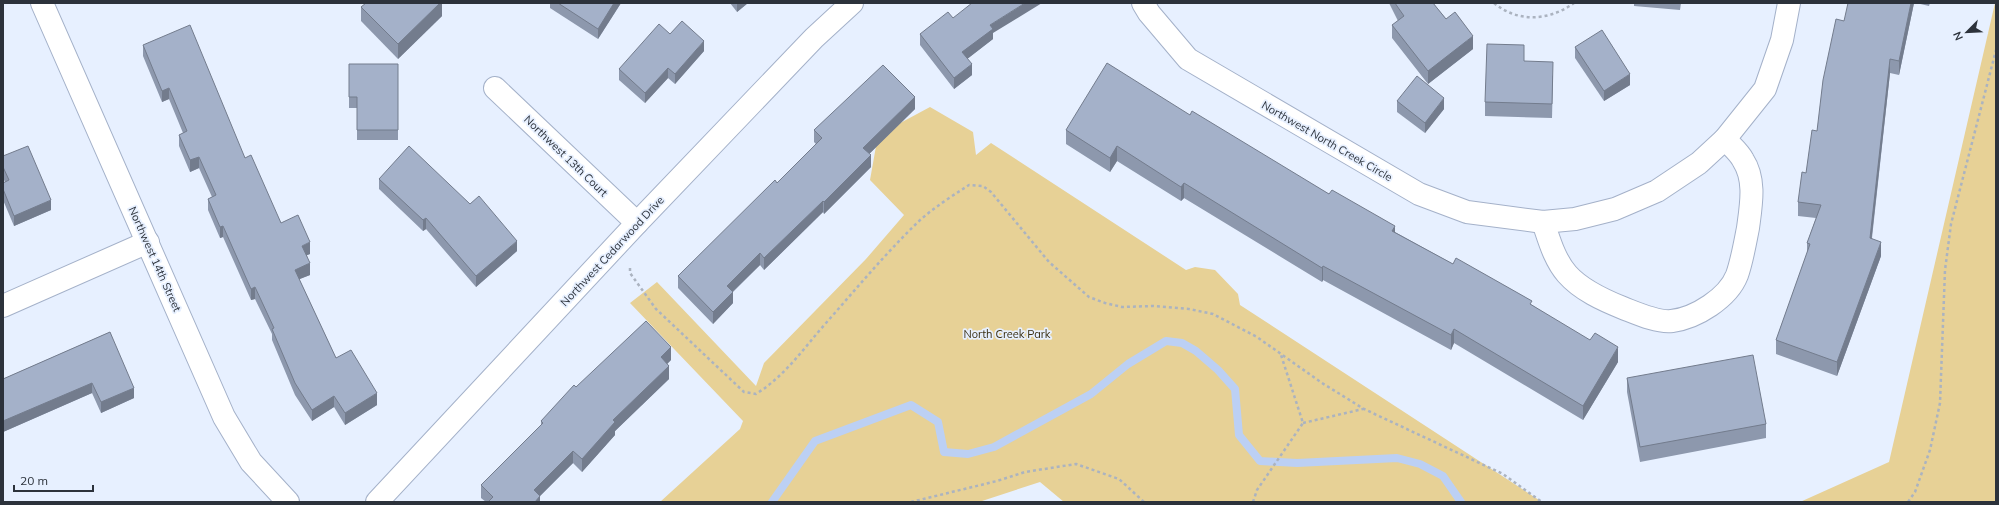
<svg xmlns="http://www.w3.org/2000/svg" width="1999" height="505" font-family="Mulish,sans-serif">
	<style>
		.green { fill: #e7d196 }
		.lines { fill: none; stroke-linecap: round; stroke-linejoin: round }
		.stream { stroke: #bcd0f4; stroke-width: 8 }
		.minor-casing { stroke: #a4b1c9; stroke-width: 24 }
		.path { stroke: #abb3c0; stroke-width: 2.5; stroke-dasharray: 3 3; stroke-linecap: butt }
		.minor { stroke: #fff; stroke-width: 22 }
		.wall { fill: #8d98ad }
		.shaded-wall { fill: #737c8d }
		.building { fill: #a4b1c9; stroke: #737c8d }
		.labels { text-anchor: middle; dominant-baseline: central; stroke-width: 3.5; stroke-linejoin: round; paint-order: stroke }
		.street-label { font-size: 11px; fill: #2c323b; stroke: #e7f0ff }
		.park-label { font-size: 11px; fill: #392e10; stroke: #e7f0ff }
	</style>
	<rect width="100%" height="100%" fill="#e7f0ff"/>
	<g class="green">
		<path d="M1995,3L1996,502H1800L1889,462Z"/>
		<path d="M930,107L973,132L976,155L991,143L1186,270L1195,267L1215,270L1238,294L1240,305L1542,502H1064L1040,482L979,502H660L740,429L743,421L630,303L657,282L756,386L764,363L866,259L904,215L870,180L878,135Z"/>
	</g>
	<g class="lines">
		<path class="stream" d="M772,502L815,441L911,405L938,422L944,452L968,454L994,447L1091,394L1128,364L1166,341L1182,343L1196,351L1218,370L1235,389L1239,435L1260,461L1297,463L1397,458L1420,464L1443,476L1461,502"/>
		<g class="minor-casing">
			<g id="minor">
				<path d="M42,3L224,417L251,462L288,502"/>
				<path d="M1143,3L1149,13L1188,59L1419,194L1467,212L1543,222L1575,219L1615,209L1657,191L1699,163L1725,139L1765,89L1782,40L1789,3"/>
				<path d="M495,88L637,223"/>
				<path d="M1543,222C1549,239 1554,259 1567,274C1581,290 1603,300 1623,308C1636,313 1658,323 1672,321C1696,318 1728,298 1737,275C1742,261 1745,243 1748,228C1751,205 1756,180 1743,160C1739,152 1731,146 1725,139"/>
				<path d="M3,306L148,242"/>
				<path d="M377,502L637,223L814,38L852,3"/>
			</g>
		</g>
		<g class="path">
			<path d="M1494,3C1518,23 1549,21 1574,3"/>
			<path d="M630,268V273L656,309L744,392L756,394C786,375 803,349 826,323C856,289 885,254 918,222C933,208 952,196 969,185L983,186L991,192L1049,262L1089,297L1105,303L1122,307L1153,306L1189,309L1213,314L1257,337L1322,383L1364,409L1503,474L1542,502"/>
			<path d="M1303,423L1363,409"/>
			<path d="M911,502L997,481L1025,472L1076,464L1119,479L1144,502"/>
			<path d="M1253,502L1257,490L1303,423L1281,355"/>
			<path d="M1908,502L1915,492L1930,450L1940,403L1945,270L1951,224L1996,50"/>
		</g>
		<use href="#minor" class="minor"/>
	</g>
	<g class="wall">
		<path d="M153,3H165L162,4H154Z"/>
		<path d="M442,3V16L398,59L361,21V7Z"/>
		<path d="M550,3H621L598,39L550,8Z"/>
		<path d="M730,3H748L737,12Z"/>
		<path d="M1389,3H1433L1446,19L1473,49L1428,84L1392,38V25L1398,21Z"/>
		<path d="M1634,3H1681L1680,10L1634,6Z"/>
		<path d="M1914,3L1899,75L1890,73L1872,238L1881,256L1837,376L1776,354V340L1807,254V243L1816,218L1798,216V202L1806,173L1817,131L1844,21Z"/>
		<path d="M1916,3H1930L1929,6Z"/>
		<path d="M953,18L993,33V39L967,59L972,75L954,89L920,45V34Z"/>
		<path d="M670,34L704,51L675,84L668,78L645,103L619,80V69Z"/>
		<path d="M143,45L245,158L281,223L310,254L307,255L310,275L299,279L336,358L377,405L345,425L334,407L312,421L295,395L272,340V334L255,299L251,300L223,237L220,238L208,210V199L212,197L199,168L190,172L179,146V135L183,133L169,99L162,102L143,56Z"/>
		<path d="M1575,47L1630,85L1604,101L1575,58Z"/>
		<path d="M1524,61L1553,76L1552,118L1485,116V102Z"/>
		<path d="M349,64H398V140H357V108H349Z"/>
		<path d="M1397,101L1444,109L1425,133L1397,112Z"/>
		<path d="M915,109L869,154L871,167L824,214L823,212L764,270L760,265L733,292V303L713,324L678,288V276L777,183L816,144L814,142V130Z"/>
		<path d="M1190,115L1329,194L1395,232L1453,264L1532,305L1618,362L1583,420L1454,343L1451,350L1323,280L1322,282L1184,198L1181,201L1117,161L1110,172L1066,144V130Z"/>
		<path d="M3,156L51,210L14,226L3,200V183L5,182L3,178Z"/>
		<path d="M379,179L517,251L476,287L426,229L423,231L379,189Z"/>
		<path d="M110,332L134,398L101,413L92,393L3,432V379Z"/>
		<path d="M671,360L667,364L669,379L615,431V435L582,472L573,463L540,496V502H486L481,498V485L541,425V421L576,387Z"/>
		<path d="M1627,378L1766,424V438L1640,462L1627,392Z"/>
	</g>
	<g class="shaded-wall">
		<path d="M440,3H442V16L398,59V44Z"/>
		<path d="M614,3H621L598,39V29Z"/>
		<path d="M737,3H748L737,12Z"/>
		<path d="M1025,3H1042L993,33V39L962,63V52L990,25Z"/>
		<path d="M1911,3H1914L1899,75V61Z"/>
		<path d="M1473,36V49L1428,84V71Z"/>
		<path d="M704,41V51L675,84V74Z"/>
		<path d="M1890,59V73L1870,252V238Z"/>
		<path d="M972,64V75L954,89V78Z"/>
		<path d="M668,68V78L645,103V93Z"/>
		<path d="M1630,74V85L1604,101V91Z"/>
		<path d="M169,88V99L162,102V91Z"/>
		<path d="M915,97V109L863,160V148Z"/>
		<path d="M1444,98V109L1425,133V123Z"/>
		<path d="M1117,146V161L1110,172V158Z"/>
		<path d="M871,155V167L824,214V202Z"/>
		<path d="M199,157V168L190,172V160Z"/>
		<path d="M1184,183V198L1181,201V187Z"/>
		<path d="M51,200V210L14,226V216Z"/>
		<path d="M823,201V212L764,270V258Z"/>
		<path d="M426,218V229L423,231V220Z"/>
		<path d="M223,226V237L220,238V227Z"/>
		<path d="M1395,226V241L1392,231Z"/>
		<path d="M517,241V251L476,287V276Z"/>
		<path d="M310,242V254L302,257V246Z"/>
		<path d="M1881,242V256L1837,376V362Z"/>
		<path d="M760,253V265L727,297V286Z"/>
		<path d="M310,263V275L295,281V270Z"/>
		<path d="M1323,266V280L1322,282V268Z"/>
		<path d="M255,287V299L251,300V289Z"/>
		<path d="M733,292V303L713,324V312Z"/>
		<path d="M1454,329V343L1451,350V335Z"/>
		<path d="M671,347V360L661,370V357Z"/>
		<path d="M1618,347V362L1583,420V406Z"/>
		<path d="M669,366V379L615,431V435L582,472V459L613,420Z"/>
		<path d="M92,383V393L3,432V421Z"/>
		<path d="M134,388V398L101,413V402Z"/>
		<path d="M377,393V405L345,425V413Z"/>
		<path d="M334,396V407L312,421V410Z"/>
		<path d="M573,451V463L534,502V490Z"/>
		<path d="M540,496V502H535Z"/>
	</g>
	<g class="building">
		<path d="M366,3H440L398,44L361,7Z"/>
		<path d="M558,3H614L598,29Z"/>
		<path d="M972,3H1025L990,25L993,29L962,52L972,64L954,78L920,34L948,12L953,18Z"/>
		<path d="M1395,3H1433L1446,19L1455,12L1473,36L1428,71L1392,25L1404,16L1397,6Z"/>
		<path d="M1848,3H1911L1899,61L1890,59L1870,238L1881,242L1837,362L1776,340L1810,244L1807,243L1821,205L1798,202L1802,172L1806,173L1812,130L1817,131L1823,80L1836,19L1844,21Z"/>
		<path d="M682,21L704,41L675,74L668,68L645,93L619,69L659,24L670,34Z"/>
		<path d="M190,25L245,158L251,155L281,223L298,215L310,242L302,246L310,263L295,270L336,358L351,350L377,393L345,413L334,396L312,410L295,383L272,329L274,328L255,287L251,289L223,226L220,227L208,199L216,195L199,157L190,160L179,135L187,131L169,88L162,91L143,45Z"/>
		<path d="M1602,30L1630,74L1604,91L1575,47Z"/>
		<path d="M1487,44L1524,45V61L1553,62L1552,104L1485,102Z"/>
		<path d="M1107,63L1190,115L1192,111L1329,194L1332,190L1395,226L1392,231L1453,264L1456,258L1532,301L1530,304L1590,340L1595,333L1618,347L1583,406L1454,329L1451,335L1323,266L1322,268L1184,183L1181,187L1117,146L1110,158L1066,130Z"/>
		<path d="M349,64H398V130H357V97H349Z"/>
		<path d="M883,65L915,97L863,148L871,155L824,202L823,201L764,258L760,253L727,286L733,292L713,312L678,276L775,180L777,183L822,138L814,130Z"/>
		<path d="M1417,76L1444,98L1425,123L1397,101Z"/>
		<path d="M28,146L51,200L14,216L3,189V183L9,180L3,167V156Z"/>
		<path d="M409,146L470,204L479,196L517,241L476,276L426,218L423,220L379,179Z"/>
		<path d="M646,321L671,347L661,357L669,366L613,420L615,422L582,459L573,451L534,490L540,496L535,502H488L493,497L481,485L543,423L541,421L574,385L576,387Z"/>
		<path d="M110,332L134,388L101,402L92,383L3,421V379Z"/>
		<path d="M1753,355L1766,424L1640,447L1627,378Z"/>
	</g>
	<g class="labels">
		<g class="street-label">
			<text transform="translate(1327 141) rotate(30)">Northwest North Creek Circle</text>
			<text transform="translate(566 156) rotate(44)">Northwest 13th Court</text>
			<text transform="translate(612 251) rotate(-47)">Northwest Cedarwood Drive</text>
			<text transform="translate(155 259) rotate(66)">Northwest 14th Street</text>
		</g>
		<g class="park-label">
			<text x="1007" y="334">North Creek Park</text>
		</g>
	</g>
	<rect width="1999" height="505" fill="none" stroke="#2c323b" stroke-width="8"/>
	<g transform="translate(1967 32) rotate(246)" stroke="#e7f0ff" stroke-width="3" paint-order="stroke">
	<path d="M0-3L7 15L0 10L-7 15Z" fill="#2c323b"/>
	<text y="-6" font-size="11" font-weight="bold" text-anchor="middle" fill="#2c323b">N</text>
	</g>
	<path d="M14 485v6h79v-6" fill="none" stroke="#2c323b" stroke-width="2"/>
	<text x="20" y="485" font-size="12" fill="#2c323b" stroke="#e7f0ff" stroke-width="3" paint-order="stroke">20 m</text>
</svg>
